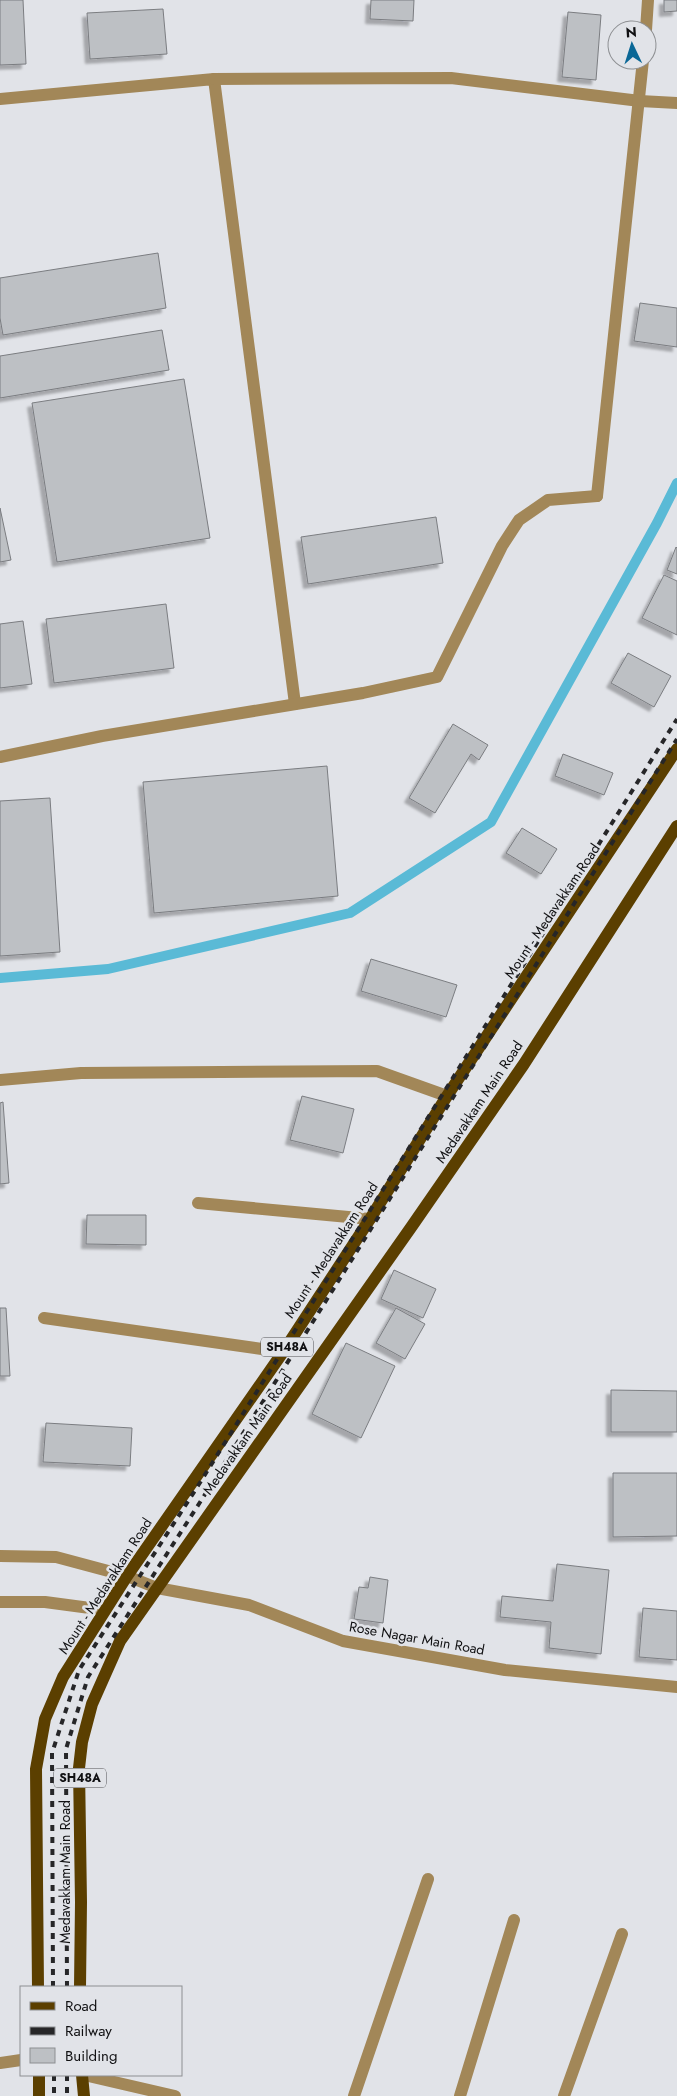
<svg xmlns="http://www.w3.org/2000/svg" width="677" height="2096" font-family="Jost,sans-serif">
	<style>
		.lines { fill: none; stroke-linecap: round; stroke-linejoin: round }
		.stream { stroke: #5abad6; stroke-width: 10 }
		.building { fill: #bdc0c4; stroke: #7b7d81; filter: url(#shadow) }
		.service { stroke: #a28758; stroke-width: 12 }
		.minor { stroke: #a28758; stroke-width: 12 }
		.primary { stroke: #5b3f00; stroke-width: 12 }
		.rail { stroke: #262628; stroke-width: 4; stroke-dasharray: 6 6; stroke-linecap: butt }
		.labels { text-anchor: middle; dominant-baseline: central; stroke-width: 5; stroke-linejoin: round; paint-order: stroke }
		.shield { fill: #e1e3e8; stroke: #4f4f52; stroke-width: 1 }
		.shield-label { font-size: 12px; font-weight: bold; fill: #101012 }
		.street-label { font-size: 14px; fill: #101012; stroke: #e1e3e8 }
	</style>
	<defs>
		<filter id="shadow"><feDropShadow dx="-4.5" dy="4.5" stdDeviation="1" flood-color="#0004"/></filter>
	</defs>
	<rect width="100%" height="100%" fill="#e1e3e8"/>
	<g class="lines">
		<path class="stream" d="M0,978L108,969L350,913L491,822L657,523L677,483"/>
	</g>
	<g class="building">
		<path d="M0,0H23L26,64L0,65Z"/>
		<path d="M371,0H414L413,21L370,19Z"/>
		<path d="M664,0H677V11L664,12Z"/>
		<path d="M163,9L167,54L90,59L87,13Z"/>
		<path d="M568,12L601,15L596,80L562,77Z"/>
		<path d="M158,253L166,308L3,335L0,318V278Z"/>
		<path d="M640,303L677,308V347L634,341Z"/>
		<path d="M162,330L169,370L0,398V356Z"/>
		<path d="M184,379L210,538L57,562L32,403Z"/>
		<path d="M0,508L11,560L0,562Z"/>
		<path d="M436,517L443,563L308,584L301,537Z"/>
		<path d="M676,547L677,548V574L667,570Z"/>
		<path d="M664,575L677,581V635L642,618Z"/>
		<path d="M166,604L174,668L54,683L46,619Z"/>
		<path d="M23,621L32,684L0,688V624Z"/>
		<path d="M628,653L671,676L654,707L611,683Z"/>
		<path d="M453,724L488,745L479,760L471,754L435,813L409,798Z"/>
		<path d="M563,754L613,773L604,795L555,776Z"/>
		<path d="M327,766L338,896L154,913L143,782Z"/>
		<path d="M50,798L60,952L0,956V801Z"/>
		<path d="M522,828L557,849L541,874L506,853Z"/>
		<path d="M371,959L457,985L446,1017L361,991Z"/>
		<path d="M302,1096L354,1109L343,1153L290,1140Z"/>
		<path d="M3,1102L9,1183L0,1184V1103Z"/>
		<path d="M87,1215H146V1245L86,1244Z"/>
		<path d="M394,1270L436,1289L423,1318L381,1299Z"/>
		<path d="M0,1308H6L10,1376H0Z"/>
		<path d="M396,1308L425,1324L405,1359L376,1343Z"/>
		<path d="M346,1343L395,1366L361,1438L312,1414Z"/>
		<path d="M611,1390L677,1391V1432H611Z"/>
		<path d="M46,1423L132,1428L130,1466L43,1462Z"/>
		<path d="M613,1473H677V1536L613,1537Z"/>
		<path d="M557,1564L609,1570L601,1654L549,1648L551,1622L500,1617L502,1596L553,1601Z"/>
		<path d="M370,1577L388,1580L383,1623L354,1619L359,1587L368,1588Z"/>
		<path d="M643,1608L677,1611V1660L639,1657Z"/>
	</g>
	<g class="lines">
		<g class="service">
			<path d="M0,99L214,79L295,704"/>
			<path d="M0,757L102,736L363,693L437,677L502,546L519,520L548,500L597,496"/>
		</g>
		<g class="minor">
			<path d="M646,30L648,0"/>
			<path d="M214,79L451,78L640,101L677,103"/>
			<path d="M597,496L643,60"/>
			<path d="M0,1080L81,1073L377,1071L447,1096"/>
			<path d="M198,1203L370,1219"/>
			<path d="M44,1318L283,1352"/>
			<path d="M0,1556L56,1557L127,1576L157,1588L249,1605L343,1641L505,1670L677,1687"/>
			<path d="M0,1602H45L105,1610"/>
			<path d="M0,2063L21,2060"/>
			<path d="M84,2075L175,2096"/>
			<path d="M354,2096L428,1879"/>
			<path d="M460,2096L514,1920"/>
			<path d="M564,2096L622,1934"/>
		</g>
		<g class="primary">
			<path d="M38,1987L36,1769L45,1719L63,1677L127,1576L283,1352L370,1219L447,1096L677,749"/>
			<path d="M80,1987L81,1902L79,1768L82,1742L92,1704L120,1641L412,1226L524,1064L677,826"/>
			<path d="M39,2075V2096"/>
			<path d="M82,2075L84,2096"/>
		</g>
		<g class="rail">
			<path d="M53,1987L52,1753L79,1670L196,1489L677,719"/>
			<path d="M67,1987L66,1749L88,1677L204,1496L677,739"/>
			<path d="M54,2075V2096"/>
			<path d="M67,2075V2096"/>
		</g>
	</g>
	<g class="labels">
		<g class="shield">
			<rect x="261" y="1337.5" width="52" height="19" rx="4"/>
			<rect x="54" y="1768.5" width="52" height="19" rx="4"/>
		</g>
		<g class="shield-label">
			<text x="287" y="1347">SH48A</text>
			<text x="80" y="1778">SH48A</text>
		</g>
		<g class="street-label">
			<text transform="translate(552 911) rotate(-56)">Mount - Medavakkam Road</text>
			<text transform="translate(479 1102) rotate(-56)">Medavakkam Main Road</text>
			<text transform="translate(331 1250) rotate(-57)">Mount - Medavakkam Road</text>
			<text transform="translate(247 1434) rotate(-55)">Medavakkam Main Road</text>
			<text transform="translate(105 1586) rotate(-57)">Mount - Medavakkam Road</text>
			<text transform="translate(417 1638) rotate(10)">Rose Nagar Main Road</text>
			<text transform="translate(65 1872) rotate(-90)">Medavakkam Main Road</text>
		</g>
	</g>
	<rect x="20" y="1986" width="162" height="90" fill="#e1e3e8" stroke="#8d8f92"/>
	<rect x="30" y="2002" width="25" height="8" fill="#5b3f00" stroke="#8d8f92"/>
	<text x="65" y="2011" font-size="15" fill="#101012">Road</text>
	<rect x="30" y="2027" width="25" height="8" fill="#262628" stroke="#8d8f92"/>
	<text x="65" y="2036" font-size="15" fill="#101012">Railway</text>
	<rect x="30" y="2048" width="25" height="15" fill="#bdc0c4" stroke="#8d8f92"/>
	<text x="65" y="2061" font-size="15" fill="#101012">Building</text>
	<g transform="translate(632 45) rotate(356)"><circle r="24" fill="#e1e3e8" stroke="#8d8f92"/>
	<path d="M0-4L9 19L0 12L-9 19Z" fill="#0a6796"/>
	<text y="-8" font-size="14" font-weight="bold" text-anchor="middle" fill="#101012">N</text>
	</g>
</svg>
